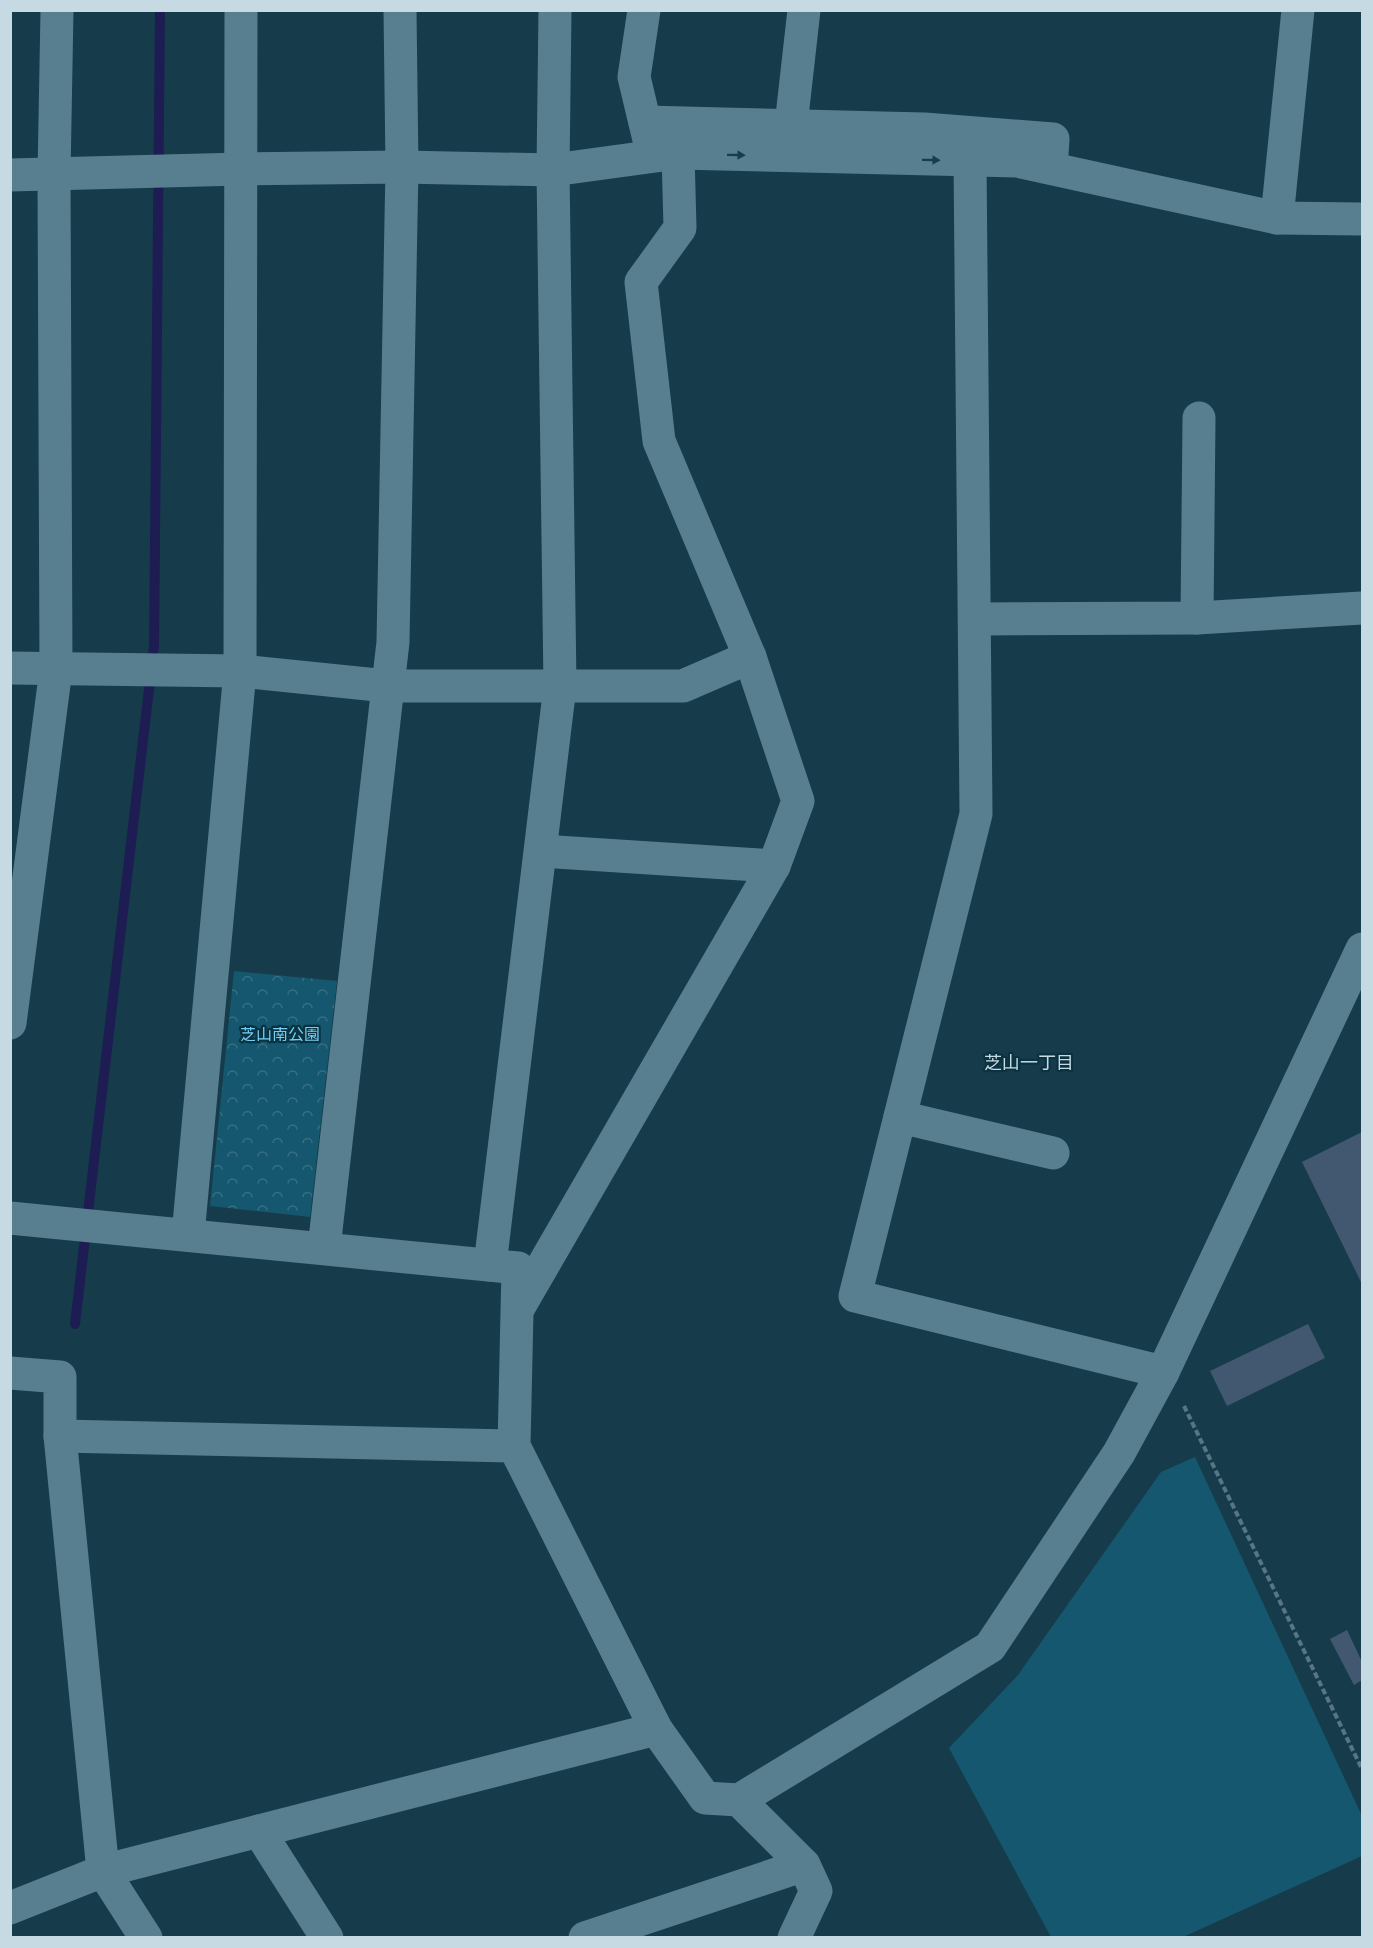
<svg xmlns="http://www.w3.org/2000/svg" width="1373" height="1948" font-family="'PT Sans Narrow','Noto Sans JP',sans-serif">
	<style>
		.green { fill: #15576e }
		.park { fill: url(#park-crowns) }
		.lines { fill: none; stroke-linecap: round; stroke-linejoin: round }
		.stream { stroke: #1d1d54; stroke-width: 10 }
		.building { fill: #425871 }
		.path { stroke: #577683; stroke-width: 4; stroke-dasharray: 6 3; stroke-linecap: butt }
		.minor { stroke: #587f8f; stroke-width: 33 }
		.oneway { fill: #163e4c }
		.labels { text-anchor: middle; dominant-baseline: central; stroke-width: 4.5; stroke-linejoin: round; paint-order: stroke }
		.park-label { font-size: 16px; fill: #74cef4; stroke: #0a3240 }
		.neighbourhood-label { font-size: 18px; fill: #c6dae3; stroke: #0a3240 }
	</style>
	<defs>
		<pattern id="park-crowns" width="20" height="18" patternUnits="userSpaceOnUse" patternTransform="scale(1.5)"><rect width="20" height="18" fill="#15576e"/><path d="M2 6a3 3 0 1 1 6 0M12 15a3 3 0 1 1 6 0" fill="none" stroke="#366f83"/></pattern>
	</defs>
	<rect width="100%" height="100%" fill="#163c4b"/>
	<path class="green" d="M1195,1457L1362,1816V1856L1183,1937H1051L949,1748L1018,1675L1161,1472Z"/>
	<path class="park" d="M234,971L337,981L310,1217L210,1206Z"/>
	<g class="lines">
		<path class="stream" d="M75,1324L154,646L160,10"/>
	</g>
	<g class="building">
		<path d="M1362,1132V1284L1302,1162Z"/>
		<path d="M1308,1324L1325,1358L1227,1406L1210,1371Z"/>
		<path d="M1347,1630L1362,1662V1680L1354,1685L1330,1639Z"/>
	</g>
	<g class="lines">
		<path class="path" d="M1184,1406L1362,1769"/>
		<g class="minor">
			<path d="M644,10L634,77L650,144"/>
			<path d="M645,122L924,129L1053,139L1051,168"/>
			<path d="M791,125L804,10"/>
			<path d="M970,160L976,814L855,1296L1163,1372"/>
			<path d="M10,175L241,169L402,167L553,170L678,153L1017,161L1277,218L1362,219"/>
			<path d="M1277,218L1298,10"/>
			<path d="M1197,618L1199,418"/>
			<path d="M975,619L1197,618L1362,608"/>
			<path d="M10,668L240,671L387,686H683L750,657"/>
			<path d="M541,851L774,866"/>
			<path d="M10,1023L56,669L54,175L57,10"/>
			<path d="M900,1117L1053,1153"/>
			<path d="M10,1218L518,1268L514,1446L656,1729L705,1798L739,1800L804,1865L816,1891L794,1938"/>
			<path d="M188,1235L240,671L241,10"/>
			<path d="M324,1248L393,642L402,167L400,10"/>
			<path d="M490,1265L560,686L553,170L555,10"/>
			<path d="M519,1307L774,866L798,801L750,657L659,441L641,282L680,228L678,153"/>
			<path d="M10,1373L60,1377V1436L103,1871L146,1938"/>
			<path d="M60,1436L514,1446"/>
			<path d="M739,1800L990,1647L1119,1453L1163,1372L1362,949"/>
			<path d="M259,1831L327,1938"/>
			<path d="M10,1908L103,1871L656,1729"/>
			<path d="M585,1938L804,1865"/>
		</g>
	</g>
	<defs><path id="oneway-solid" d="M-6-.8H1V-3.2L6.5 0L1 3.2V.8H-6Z" transform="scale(1.5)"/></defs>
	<g class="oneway">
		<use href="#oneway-solid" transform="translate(736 155) rotate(1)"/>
		<use href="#oneway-solid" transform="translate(931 160) rotate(1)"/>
	</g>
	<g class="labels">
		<g class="park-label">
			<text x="280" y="1034">芝山南公園</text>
		</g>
		<g class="neighbourhood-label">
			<text x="1029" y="1062">芝山一丁目</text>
		</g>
	</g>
	<rect width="1373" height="1948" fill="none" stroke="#c6dae3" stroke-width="24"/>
</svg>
